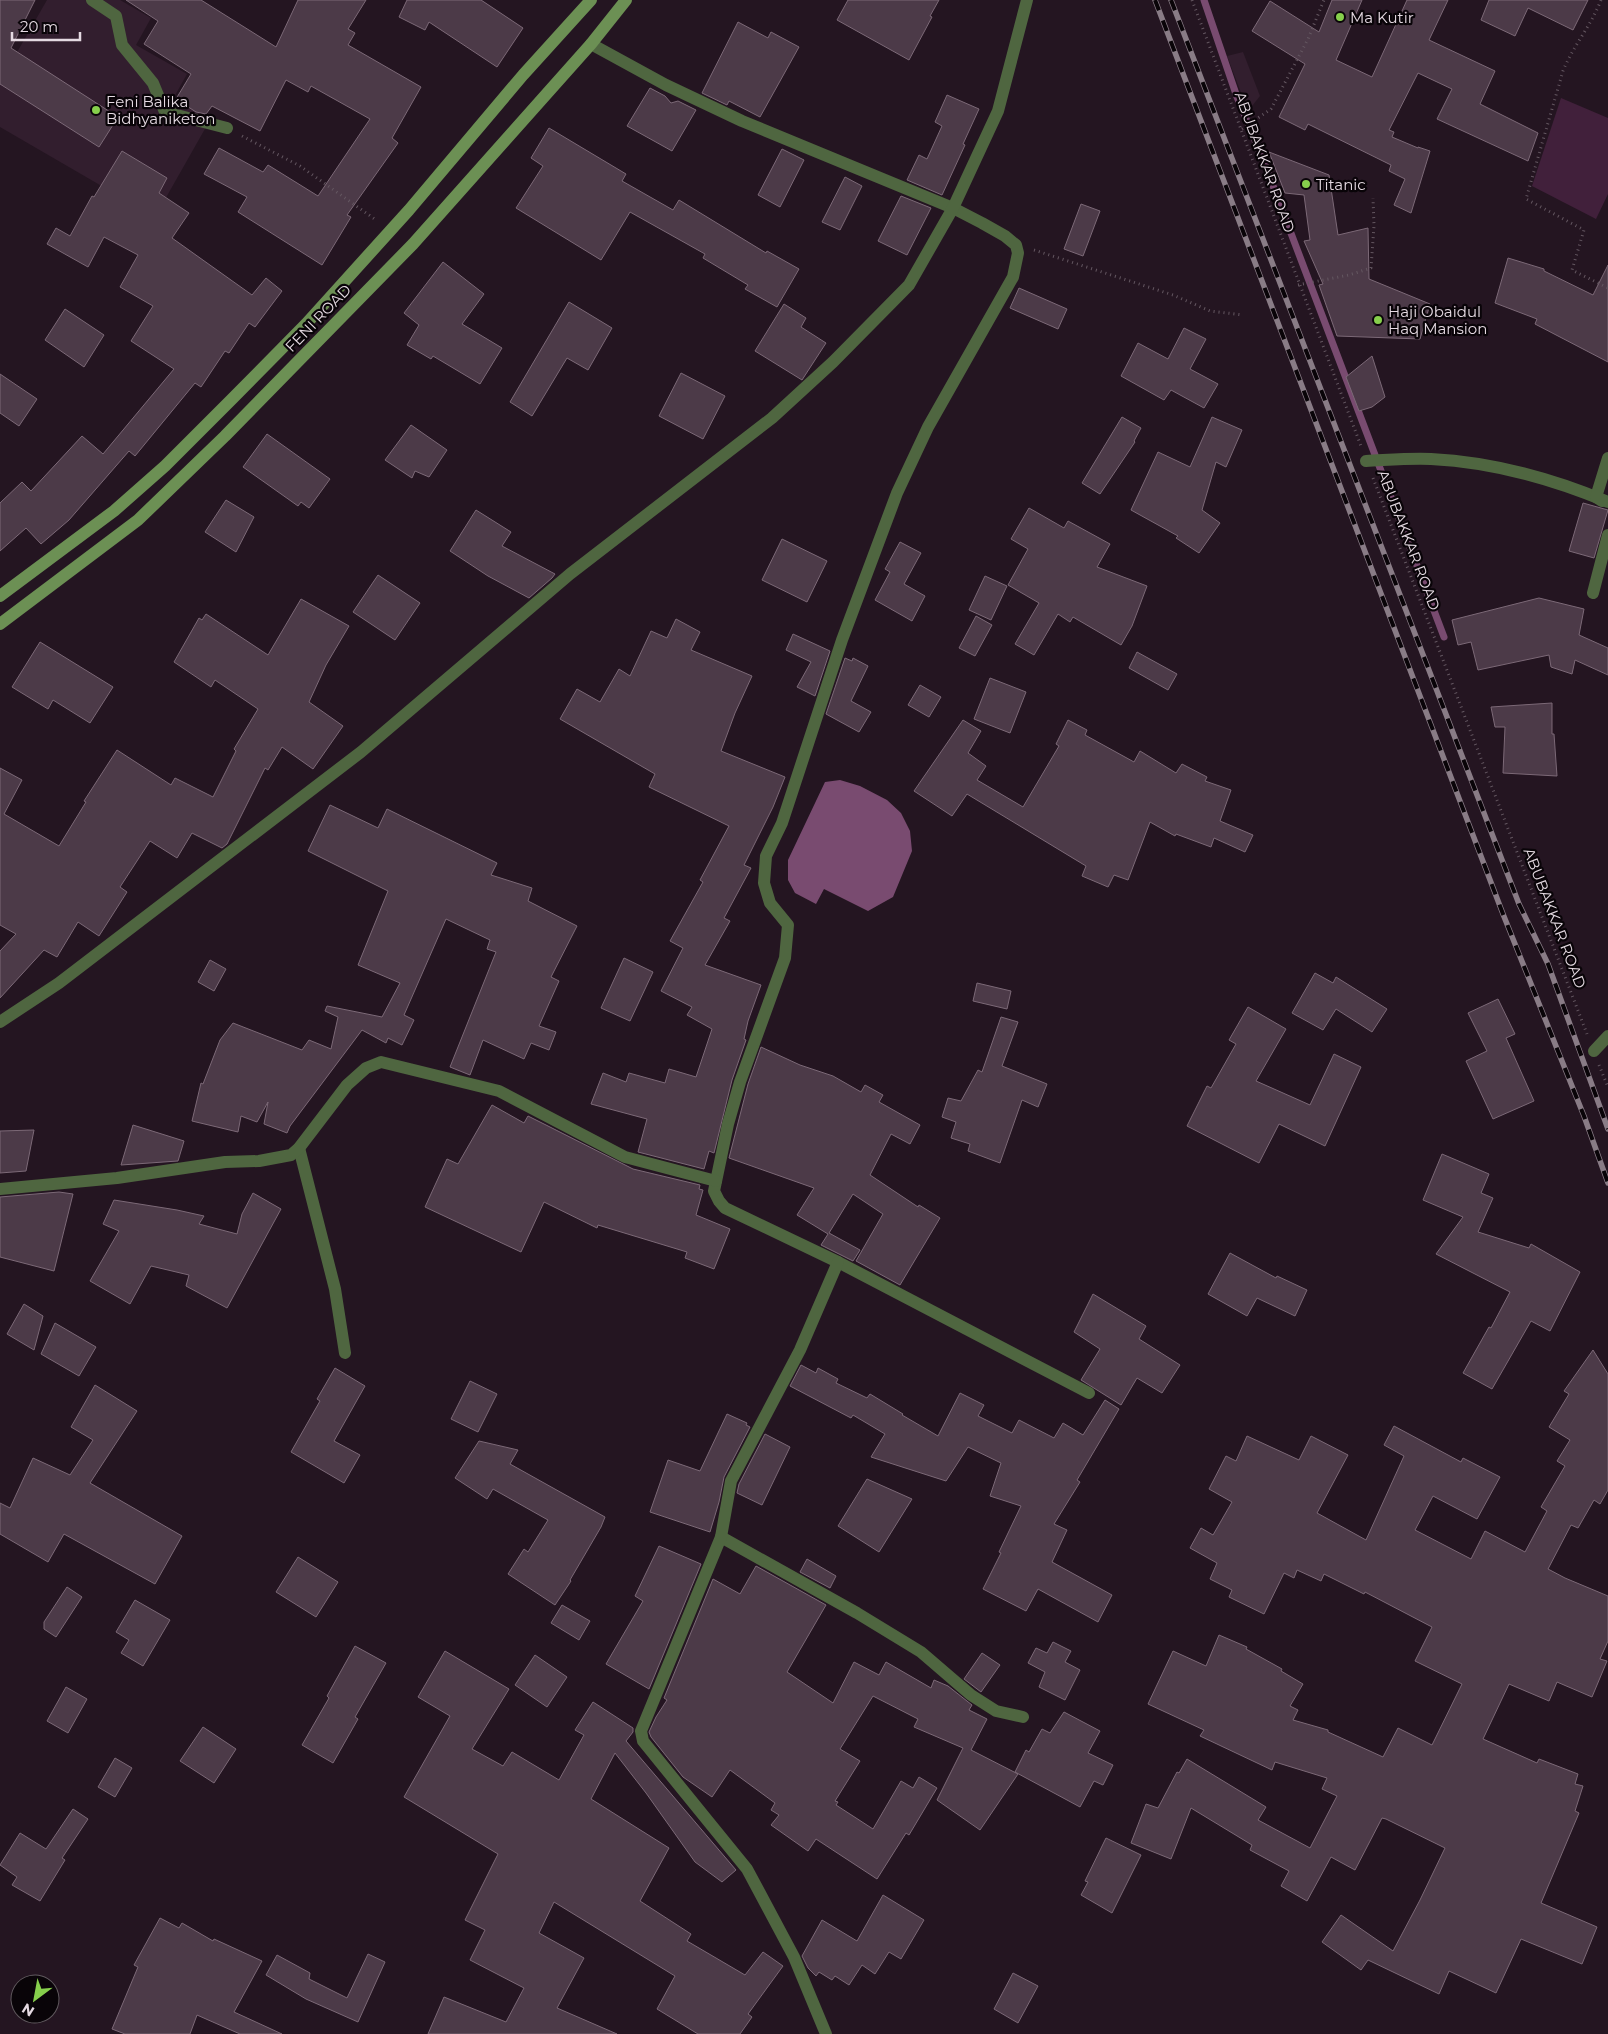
<svg xmlns="http://www.w3.org/2000/svg" width="1608" height="2034" font-family="Montserrat,sans-serif">
	<style>
		.built { fill: #321e2e }
		.green { fill: #41203b }
		.water { fill: #794b70 }
		.lines { fill: none; stroke-linecap: round; stroke-linejoin: round }
		.stream { stroke: #794b70; stroke-width: 7 }
		.building { fill: #4c3a48; stroke: #7c6977 }
		.path { stroke: #645761; stroke-width: 3; stroke-dasharray: 1 4; stroke-linecap: butt }
		.street { stroke: #4f6640; stroke-width: 12 }
		.secondary { stroke: #6c9054; stroke-width: 12 }
		.rail-casing { stroke: #897c86; stroke-width: 5.5 }
		.rail { stroke: #090408; stroke-width: 4; stroke-dasharray: 11; stroke-linecap: butt }
		.poi-dot { fill: #86cf4c; stroke: #090408; stroke-width: 2 }
		.labels { text-anchor: middle; dominant-baseline: central; stroke-width: 4.5; stroke-linejoin: round; paint-order: stroke }
		.poi-label { font-size: 15px; fill: #e5dae2; stroke: #090408; text-anchor: start }
		.street-label { font-size: 15px; fill: #e5dae2; stroke: #090408 }
	</style>
	<rect width="100%" height="100%" fill="#241521"/>
	<g class="built">
		<path d="M47,0H120L151,18L136,45L187,74L173,99L210,120L155,217L0,127V82Z"/>
		<path d="M1243,52L1260,96L1248,111L1227,56Z"/>
	</g>
	<path class="green" d="M1561,98L1608,118V194L1596,219L1532,186Z"/>
	<path class="water" d="M840,780L860,786L887,800L901,813L910,831L912,851L893,897L868,911L824,889L816,904L795,893L788,880V860L825,782Z"/>
	<g class="lines">
		<path class="stream" d="M1204,0L1237,97L1264,162L1444,637"/>
	</g>
	<g class="building">
		<path d="M0,0H35L11,48L118,117L99,147L0,84Z"/>
		<path d="M126,0H201L276,47L298,0H366L348,29L355,33L348,45L421,87L392,138L398,143L347,215L351,217L322,265L238,212L247,197L204,174L219,148L263,172L268,165L318,196L370,119L311,86L308,92L286,80L260,131L212,106L206,114L196,112L176,99L191,74L144,44L158,21Z"/>
		<path d="M407,0H481L523,28L497,67L429,22L425,30L399,17Z"/>
		<path d="M848,0H939L930,16L932,17L909,60L837,20Z"/>
		<path d="M1332,0H1362L1336,60L1372,77L1407,0H1448L1429,40L1495,71L1480,104L1538,133L1528,161L1437,119L1452,89L1418,73L1389,130L1394,132L1392,137L1418,148V147L1430,151L1411,213L1394,205L1405,179L1389,171L1391,165L1308,124L1305,130L1279,117L1305,64L1252,31L1270,1L1319,32Z"/>
		<path d="M1489,0H1588L1573,30L1528,8L1515,36L1481,20Z"/>
		<path d="M738,22L768,38L771,32L799,47L760,117L729,101L727,105L702,93Z"/>
		<path d="M650,88L665,96L671,103L678,101L696,110L672,151L627,126Z"/>
		<path d="M947,95L979,109L963,144L965,145L942,195L907,180L919,155L927,159L942,126L935,122Z"/>
		<path d="M549,128L626,174L622,181L673,210L679,200L766,253L767,251L799,269L777,307L745,289L748,285L703,258L705,254L630,212L601,260L516,208L543,166L531,158Z"/>
		<path d="M782,149L804,160L780,207L758,195Z"/>
		<path d="M122,151L167,178L159,193L189,213L172,238L252,295L266,278L282,291L255,327L249,323L229,353L225,351L201,387L195,383L135,456L129,451L69,520L41,544L26,528L0,551V503L22,482L31,491L82,436L103,454L174,369L131,341L153,306L120,287L138,255L104,237L88,267L47,244L56,228L70,236L92,196L94,197Z"/>
		<path d="M1269,152L1329,175L1338,235L1368,228L1369,279L1430,304L1420,339L1337,336L1319,285L1323,284L1304,241L1310,240L1304,195L1285,193Z"/>
		<path d="M845,177L862,186L840,230L822,222Z"/>
		<path d="M901,196L931,208L907,255L878,241Z"/>
		<path d="M1081,204L1100,211L1083,256L1064,249Z"/>
		<path d="M1508,258L1544,269V271L1593,295L1608,265V362L1535,324L1537,319L1495,303Z"/>
		<path d="M443,262L484,294L462,324L502,348L480,384L433,356L431,359L407,345L419,325L404,313Z"/>
		<path d="M1019,288L1067,309L1058,329L1010,308Z"/>
		<path d="M569,302L612,328L588,370L567,358L532,416L510,402Z"/>
		<path d="M784,304L806,318L801,327L826,343L802,380L755,351Z"/>
		<path d="M65,309L104,335L84,367L45,340Z"/>
		<path d="M1184,328L1206,339L1190,369L1218,384L1204,408L1171,390L1164,400L1121,376L1138,343L1168,359Z"/>
		<path d="M1372,356L1385,397L1372,407L1359,411L1346,377Z"/>
		<path d="M681,373L725,396L703,439L659,416Z"/>
		<path d="M0,374L37,399L19,426L0,413Z"/>
		<path d="M1122,417L1141,428L1134,441L1135,442L1100,494L1082,483Z"/>
		<path d="M1212,417L1242,430L1226,467L1216,462L1202,510L1220,523L1199,553L1176,538L1178,536L1131,510L1158,452L1190,467Z"/>
		<path d="M411,425L447,450L429,477L415,471L412,478L385,460Z"/>
		<path d="M267,434L330,479L309,508L301,502L298,506L243,467Z"/>
		<path d="M226,500L254,517L236,552L205,532Z"/>
		<path d="M1583,503L1608,510L1594,558L1569,551Z"/>
		<path d="M1029,508L1064,528L1068,521L1110,544L1097,567L1147,586L1132,626L1121,645L1073,617L1070,622L1058,614L1034,655L1015,644L1039,603L1008,585L1028,549L1011,539Z"/>
		<path d="M476,510L511,532L502,546L555,574L552,578L529,598L488,576L450,551Z"/>
		<path d="M782,539L827,561L807,602L762,580Z"/>
		<path d="M900,542L921,553L904,584L925,596L912,621L875,600L890,572L885,569Z"/>
		<path d="M378,575L420,603L395,640L353,612Z"/>
		<path d="M985,576L1007,586L991,620L969,610Z"/>
		<path d="M1539,598L1584,609L1579,635L1608,648V675L1575,660L1572,674L1551,667L1549,655L1478,670L1471,642L1458,645L1452,620Z"/>
		<path d="M301,599L349,626L326,665L309,702L343,726L313,769L282,747L268,770L265,768L227,844L222,848L192,833L177,858L150,841L120,887L127,892L99,936L78,922L57,957L44,950L0,998V951L16,934L0,925V768L22,780L4,814L59,846L86,802L84,801L117,750L171,785L175,778L213,797L236,751L234,749L258,709L215,680L211,687L174,662L199,618L202,620L206,614L268,655Z"/>
		<path d="M976,616L992,625L975,656L959,648Z"/>
		<path d="M676,619L700,632L691,650L752,676L735,713L721,751L785,777L773,807L744,865L751,868L724,918L730,921L705,965L761,985L748,1021L744,1039L746,1040L732,1080L714,1153L709,1151L704,1169L638,1152L647,1119L591,1104L603,1073L626,1082L629,1073L665,1083L669,1069L696,1077L712,1029L687,1015L692,1007L661,991L683,948L670,941L703,882L700,880L729,826L649,787L655,774L560,719L577,689L600,702L619,669L630,676L651,631L667,638Z"/>
		<path d="M793,634L830,651L815,696L797,687L811,662L786,650Z"/>
		<path d="M40,642L113,687L90,723L53,700L48,709L12,687Z"/>
		<path d="M1137,652L1177,674L1168,690L1129,668Z"/>
		<path d="M845,658L852,661L853,658L868,666L851,701L871,712L859,732L826,714Z"/>
		<path d="M990,678L1026,692L1010,733L974,719Z"/>
		<path d="M920,685L941,697L929,717L908,705Z"/>
		<path d="M1552,703V734H1554L1557,776L1503,773L1505,727H1495L1491,707Z"/>
		<path d="M963,720L981,731L968,753L986,766L977,780L1023,807L1059,746L1056,744L1068,720L1087,730L1085,735L1134,762L1140,751L1176,773L1182,764L1207,777L1205,781L1231,790L1220,821L1253,835L1245,852L1214,838L1211,847L1176,834L1175,836L1150,822L1128,880L1114,875L1108,887L1082,876L1086,866L967,794L952,816L914,791Z"/>
		<path d="M330,805L378,828L387,809L497,863L491,875L532,888L528,901L577,926L551,977L559,981L539,1026L556,1032L549,1050L531,1043L524,1059L483,1040L470,1075L450,1067L496,952L487,949L490,940L446,919L404,1015L414,1020L402,1045L388,1038L386,1043L362,1030L290,1126L287,1133L264,1124L268,1102L257,1122L241,1116L238,1132L192,1121L201,1083L203,1084L220,1040L233,1023L302,1050L309,1040L331,1049L338,1017L325,1011L327,1006L382,1017L400,983L358,965L388,891L308,851Z"/>
		<path d="M624,958L653,972L630,1021L601,1008Z"/>
		<path d="M210,960L226,969L214,991L198,982Z"/>
		<path d="M1315,973L1333,983L1336,977L1387,1009L1372,1032L1336,1009L1323,1030L1292,1013Z"/>
		<path d="M977,983L1011,991L1007,1009L973,1001Z"/>
		<path d="M1498,999L1515,1034L1506,1038L1534,1101L1493,1119L1466,1061L1487,1051L1468,1013Z"/>
		<path d="M1248,1007L1286,1029L1256,1081L1310,1105L1334,1054L1361,1067L1325,1146L1279,1124L1259,1163L1187,1126L1207,1086L1211,1088L1236,1044L1229,1040Z"/>
		<path d="M1001,1017L1018,1022L1002,1066L1047,1084L1038,1107L1022,1100L1000,1163L968,1151L970,1144L951,1138L956,1122L942,1117L948,1098L961,1101L978,1070L982,1072Z"/>
		<path d="M761,1047L800,1065L833,1076L861,1092L865,1085L883,1095L879,1102L920,1125L910,1144L891,1134L870,1175L918,1207L919,1205L940,1218L900,1285L856,1261L883,1214L853,1194L829,1233L860,1250L853,1261L821,1245L828,1234L797,1215L814,1188L729,1158L748,1084Z"/>
		<path d="M492,1105L524,1123L528,1116L546,1125L633,1169L700,1185L699,1189L703,1190L696,1215L730,1229L714,1269L685,1258L687,1252L598,1225L597,1228L544,1202L521,1252L425,1207L447,1159L458,1164Z"/>
		<path d="M133,1125L184,1141L178,1161L121,1165Z"/>
		<path d="M34,1130L26,1171L0,1173V1131Z"/>
		<path d="M1442,1154L1489,1174L1481,1193L1493,1198L1478,1232L1529,1248L1531,1244L1580,1272L1550,1331L1531,1321L1492,1389L1463,1373L1489,1327L1491,1328L1510,1292L1436,1254L1463,1217L1423,1200Z"/>
		<path d="M59,1192L73,1194L54,1271L0,1257V1197Z"/>
		<path d="M253,1193L281,1209L227,1308L186,1286L189,1275L151,1266L130,1304L90,1281L119,1231L103,1224L114,1200L177,1210L204,1216L199,1224L237,1234L242,1214Z"/>
		<path d="M1230,1253L1276,1278L1277,1276L1307,1290L1295,1316L1257,1298L1247,1316L1208,1294Z"/>
		<path d="M1093,1294L1146,1326L1139,1339L1180,1365L1162,1393L1137,1378L1121,1405L1081,1380L1100,1349L1074,1332Z"/>
		<path d="M24,1304L43,1316L34,1350L7,1334Z"/>
		<path d="M55,1323L96,1347L79,1376L41,1354Z"/>
		<path d="M1593,1350L1608,1374V1490L1600,1504L1594,1500L1578,1528L1571,1525L1548,1569L1565,1578L1608,1596V1641L1600,1659L1607,1661L1592,1697L1557,1682L1549,1701L1509,1684L1483,1739L1537,1763L1539,1759L1578,1774L1575,1784L1583,1786L1575,1811L1579,1813L1541,1903L1597,1927L1582,1964L1521,1939L1496,1993L1449,1971L1439,1994L1368,1960L1361,1970L1322,1942L1341,1915L1393,1951L1420,1900L1445,1848L1386,1819L1382,1818L1355,1870L1331,1857L1307,1901L1281,1886L1289,1871L1250,1850L1252,1845L1191,1808L1171,1859L1131,1843L1146,1804L1158,1808L1177,1772L1179,1773L1187,1759L1266,1807L1258,1820L1310,1848L1337,1796L1322,1789L1327,1778L1275,1762L1272,1770L1200,1736L1204,1730L1148,1704L1173,1651L1206,1666L1219,1635L1247,1647L1246,1649L1282,1669L1281,1671L1303,1684L1290,1706L1298,1710L1293,1720L1328,1730V1732L1383,1757L1398,1728L1432,1745L1462,1684L1415,1661L1432,1627L1365,1592L1364,1594L1324,1574L1321,1581L1297,1570L1294,1578L1284,1573L1264,1614L1229,1597L1232,1590L1210,1579L1217,1563L1190,1548L1201,1528L1213,1535L1232,1502L1209,1489L1226,1456L1236,1461L1247,1436L1299,1460L1311,1436L1348,1455L1317,1513L1366,1540L1404,1456L1384,1445L1394,1426L1461,1462L1463,1458L1500,1477L1477,1519L1433,1496L1415,1530L1471,1559L1485,1531L1525,1552L1547,1511L1541,1507L1565,1466L1557,1461L1570,1440L1549,1427L1569,1394L1564,1391Z"/>
		<path d="M801,1365L816,1373L818,1368L838,1379L836,1383L867,1398L870,1394L903,1414L902,1415L938,1436L960,1393L984,1405L978,1416L1012,1433L1019,1420L1054,1438L1063,1423L1083,1435L1105,1400L1119,1409L1077,1480L1080,1482L1054,1524L1067,1530L1052,1562L1112,1595L1098,1622L1038,1589L1026,1611L983,1589L1001,1553L999,1552L1021,1506L990,1496L1001,1463L968,1447L946,1481L871,1457L885,1434L853,1415L851,1418L790,1386Z"/>
		<path d="M335,1368L365,1386L334,1441L360,1455L344,1483L291,1452L320,1401L317,1399Z"/>
		<path d="M470,1381L497,1394L478,1432L451,1419Z"/>
		<path d="M95,1385L137,1411L90,1483L182,1536L155,1584L64,1534L48,1562L0,1534V1503L10,1508L33,1458L70,1475L93,1440L71,1427Z"/>
		<path d="M727,1414L747,1423L746,1425L750,1427L724,1477L719,1502L710,1532L650,1512L668,1460L700,1471Z"/>
		<path d="M765,1434L790,1447L762,1505L737,1493L739,1484Z"/>
		<path d="M479,1441L518,1450L510,1464L605,1517L601,1527L570,1580L571,1581L555,1605L508,1574L524,1549L528,1552L548,1520L493,1489L487,1499L455,1478Z"/>
		<path d="M867,1479L912,1499L879,1552L838,1526Z"/>
		<path d="M659,1546L701,1564L649,1689L606,1664L643,1601L635,1596Z"/>
		<path d="M298,1557L338,1582L316,1617L276,1592Z"/>
		<path d="M807,1559L836,1576L830,1588L800,1572Z"/>
		<path d="M756,1566L826,1605L787,1672L833,1703L854,1662L879,1675L886,1662L931,1688L934,1680L948,1686L972,1705L969,1710L987,1719L971,1750L1018,1774L980,1830L937,1800L963,1748L914,1727L918,1719L873,1696L840,1749L860,1761L835,1801L838,1802L836,1805L873,1829L901,1781L913,1788L919,1777L937,1788L909,1835L906,1833L877,1879L816,1839L808,1851L771,1825L779,1815L771,1810L775,1803L730,1770L712,1797L683,1777L651,1737L649,1732L656,1717L667,1700L664,1698L713,1579L740,1594Z"/>
		<path d="M67,1587L82,1597L56,1637L44,1629V1622Z"/>
		<path d="M135,1600L170,1620L143,1666L121,1653L129,1640L116,1632Z"/>
		<path d="M562,1605L590,1621L579,1640L551,1623Z"/>
		<path d="M1053,1642L1071,1651L1065,1662L1080,1670L1065,1700L1039,1687L1045,1672L1028,1663L1036,1648L1047,1653Z"/>
		<path d="M355,1646L386,1663L355,1717L358,1719L333,1763L302,1745L329,1698L327,1696Z"/>
		<path d="M445,1651L509,1689L472,1749L503,1766L512,1752L559,1780L584,1735L575,1730L593,1702L633,1728V1732L626,1741L736,1870L722,1882L695,1862L646,1793L615,1753L591,1799L669,1848L640,1901L691,1934L687,1941L745,1975L763,1952L783,1966L748,2014L752,2017L740,2034H698L657,2009L675,1976L554,1902L539,1933L584,1958L557,2008L617,2034H428L444,1997L506,2022L524,1988L470,1960L485,1930L465,1920L498,1854L404,1797L450,1716L418,1697Z"/>
		<path d="M982,1653L1000,1665L981,1692L964,1679Z"/>
		<path d="M535,1655L567,1677L547,1707L515,1685Z"/>
		<path d="M66,1687L87,1699L68,1733L47,1721Z"/>
		<path d="M1064,1712L1100,1731L1088,1753L1113,1765L1103,1785L1094,1781L1080,1807L1015,1772L1026,1750L1029,1752L1042,1729L1050,1733Z"/>
		<path d="M203,1727L236,1749L214,1783L180,1761Z"/>
		<path d="M115,1758L132,1768L115,1797L98,1787Z"/>
		<path d="M73,1809L88,1819L62,1858L65,1860L40,1901L12,1885L17,1877L0,1865L20,1833L46,1849Z"/>
		<path d="M1106,1838L1141,1855L1112,1913L1081,1895L1088,1882L1085,1881Z"/>
		<path d="M883,1895L924,1920L901,1959L889,1952L875,1974L862,1965L849,1985L835,1976L832,1980L819,1972L816,1976L808,1968L802,1956L822,1920L857,1941Z"/>
		<path d="M160,1918L179,1928L182,1923L213,1941L214,1939L262,1961L234,2012L282,2034H240L197,2015L190,2034H125L112,2029L138,1967L134,1965Z"/>
		<path d="M368,1954L385,1962L358,2022L306,1999L266,1975L277,1955L310,1973L309,1979L347,1998Z"/>
		<path d="M1013,1973L1038,1986L1018,2023L994,2009Z"/>
	</g>
	<g class="lines">
		<g class="path">
			<path d="M1192,0L1361,446"/>
			<path d="M1601,0C1591,26 1573,46 1563,71L1526,199L1584,230L1572,270L1608,288"/>
			<path d="M1242,129L1271,109L1308,39L1324,0"/>
			<path d="M242,136L300,166L376,220"/>
			<path d="M1034,250L1173,295L1210,311L1243,315"/>
			<path d="M1298,285L1349,275L1371,268L1374,226L1373,198"/>
			<path d="M1373,478L1587,1034"/>
			<path d="M1599,1065L1608,1087"/>
		</g>
		<g class="street">
			<path d="M92,0L116,16L122,45L153,83L165,112L227,128"/>
			<path d="M591,44L666,85L742,121L953,208L982,223L1005,236L1016,245L1018,253L1013,277L928,427L897,493L842,640L782,823L766,856L764,883L770,903L788,925L785,958L740,1082L728,1124L714,1191L719,1201L725,1208L838,1262L1089,1393"/>
			<path d="M1366,461C1388,460 1410,458 1431,459C1492,462 1553,479 1608,502"/>
			<path d="M1602,501L1596,497L1608,458"/>
			<path d="M1593,593L1608,535"/>
			<path d="M0,1022L59,983L361,752L570,574L772,418L833,362L909,285L953,208L998,111L1027,0"/>
			<path d="M1594,1051L1608,1036"/>
			<path d="M299,1148L335,1289L345,1353"/>
			<path d="M0,1189L117,1178L225,1162L259,1161L291,1155L299,1148L347,1085L366,1068L381,1062L499,1091L625,1157L716,1181"/>
			<path d="M721,1537L857,1613L921,1652L971,1695L996,1711L1023,1717"/>
			<path d="M826,2034L794,1957L747,1869L643,1741L641,1731L721,1537L731,1481L800,1350L838,1262"/>
		</g>
		<g class="secondary">
			<path d="M0,596L114,511L165,466L232,399L306,324L409,210L523,75L591,0"/>
			<path d="M0,624L138,520L225,436L413,244L591,44L626,0"/>
		</g>
		<g class="rail-casing">
			<g id="rail">
				<path d="M1155,0L1503,914L1584,1116L1608,1183"/>
				<path d="M1171,0L1519,904L1548,964L1608,1129"/>
			</g>
		</g>
		<use href="#rail" class="rail"/>
	</g>
	<g class="poi-dot">
		<circle cx="1340" cy="17" r="5"/>
		<circle cx="96" cy="110" r="5"/>
		<circle cx="1306" cy="184" r="5"/>
		<circle cx="1378" cy="320" r="5"/>
	</g>
	<g class="labels">
		<g class="poi-label">
			<text x="1350" y="17">Ma Kutir</text>
			<text x="106" y="101">Feni Balika<tspan x="106" dy="17">Bidhyaniketon</tspan></text>
			<text x="1316" y="184">Titanic</text>
			<text x="1388" y="311">Haji Obaidul<tspan x="1388" dy="17">Haq Mansion</tspan></text>
		</g>
		<g class="street-label">
			<text transform="translate(1265 162) rotate(70)">ABUBAKKAR ROAD</text>
			<text transform="translate(318 318) rotate(-46)">FENI ROAD</text>
			<text transform="translate(1409 540) rotate(69)">ABUBAKKAR ROAD</text>
			<text transform="translate(1555 918) rotate(69)">ABUBAKKAR ROAD</text>
		</g>
	</g>
	<g transform="translate(35 1999) rotate(212)"><circle r="24" fill="#090408" stroke="#615a5f"/>
	<path d="M0-4L9 19L0 12L-9 19Z" fill="#86cf4c"/>
	<text y="-8" font-size="14" font-weight="bold" text-anchor="middle" fill="#e5dae2">N</text>
	</g>
	<path d="M12 32v8h68v-8" fill="none" stroke="#e5dae2" stroke-width="2.5"/>
	<text x="20" y="32" font-size="15" fill="#e5dae2" stroke="#090408" stroke-width="4" paint-order="stroke">20 m</text>
</svg>
